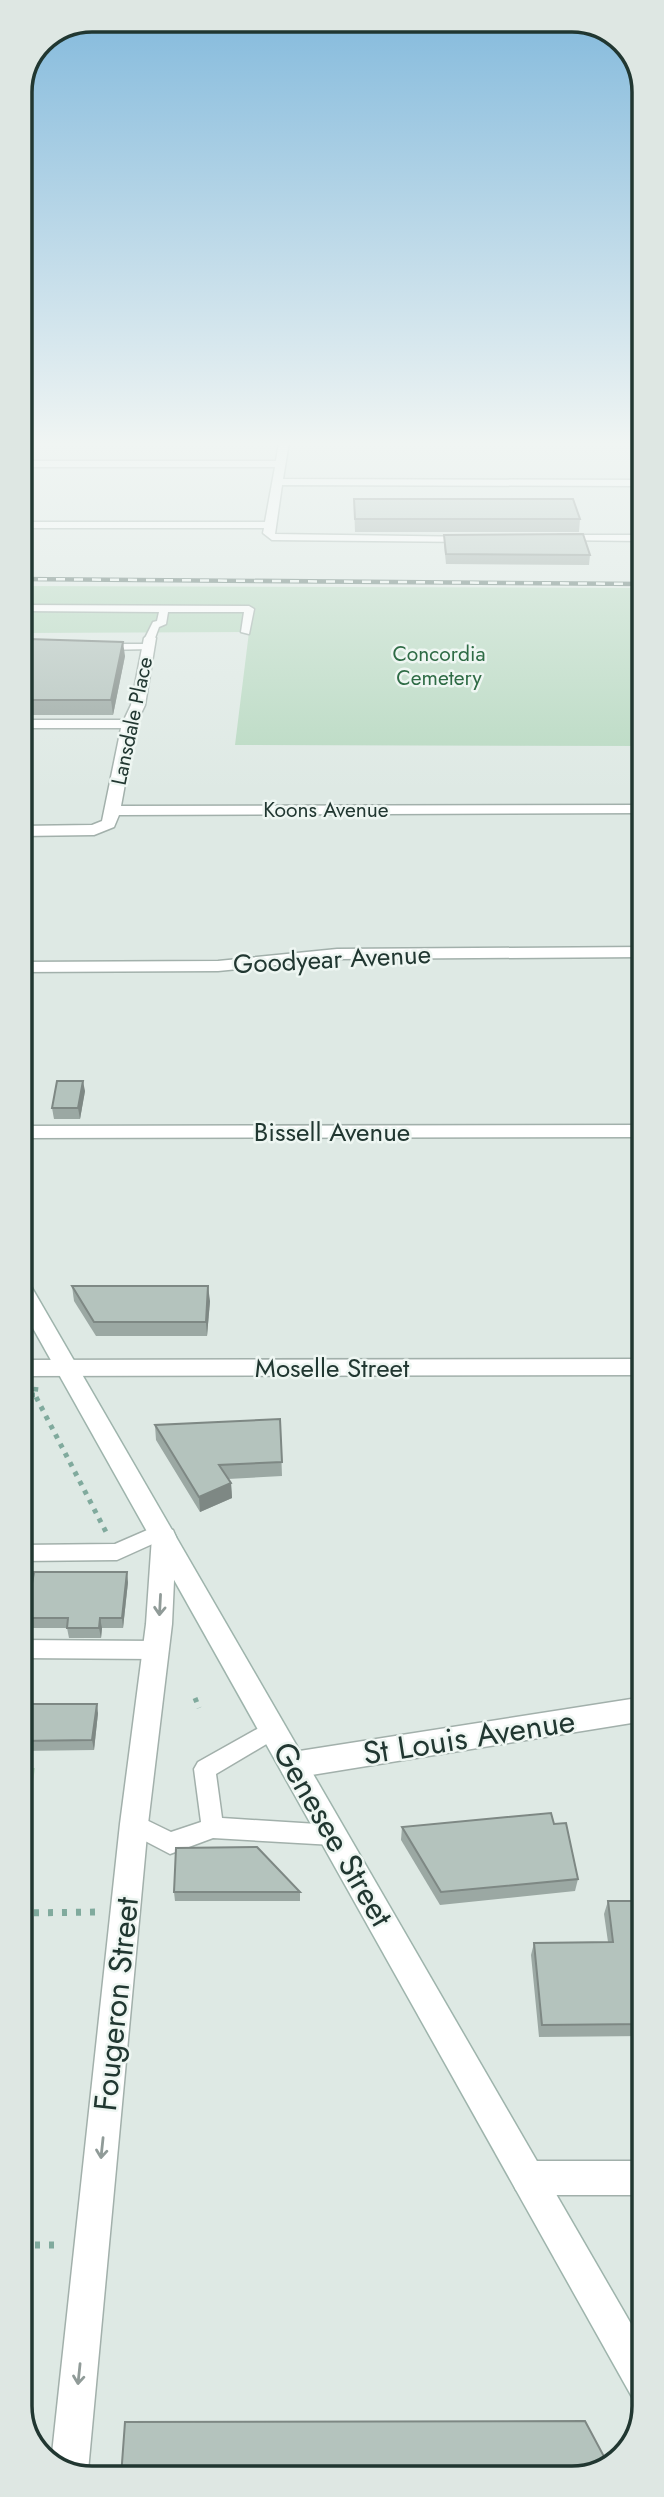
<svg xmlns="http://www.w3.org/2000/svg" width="664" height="2497" font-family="Jost,sans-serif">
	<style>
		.green { fill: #b8d9c1 }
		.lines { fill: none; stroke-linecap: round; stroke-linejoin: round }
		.service-casing { stroke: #a2b0ab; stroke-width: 3 }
		.minor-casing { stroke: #a2b0ab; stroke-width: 3 }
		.secondary-casing { stroke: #9eb4ac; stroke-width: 3 }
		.path-far1 { stroke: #80aa9d; stroke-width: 5; stroke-dasharray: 4.5 6; stroke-linecap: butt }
		.path { stroke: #80aa9d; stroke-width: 7; stroke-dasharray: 5 9; stroke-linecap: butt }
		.service { fill: #fff; fill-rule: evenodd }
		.minor { fill: #fff; fill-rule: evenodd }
		.secondary { fill: #fff; fill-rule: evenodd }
		.rail-casing { stroke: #5b736c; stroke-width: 4.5 }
		.rail { stroke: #eef6f2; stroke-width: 2.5; stroke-dasharray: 9; stroke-linecap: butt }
		.wall { fill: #9ba8a3 }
		.shaded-wall { fill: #7e8884 }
		.building { fill: #b4c3bd; stroke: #7e8884; stroke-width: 2 }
		.oneway { stroke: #909b98 }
		.labels { text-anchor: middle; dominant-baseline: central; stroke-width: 5; stroke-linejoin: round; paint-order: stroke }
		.far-park-label { font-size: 21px; fill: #2e6b45; stroke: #eef6f2 }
		.far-street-label { font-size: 21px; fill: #213731; stroke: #eef6f2 }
		.street-label { font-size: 26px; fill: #213731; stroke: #eef6f2 }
		.near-street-label { font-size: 32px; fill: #213731; stroke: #eef6f2 }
		.rim { fill: none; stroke: #213731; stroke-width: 3.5 }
	</style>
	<rect width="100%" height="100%" fill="#dee9e4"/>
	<g class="green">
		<path d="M20,586L644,588V746L235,745L249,632L20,633Z"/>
		<path d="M20,1768H35L23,1849H20Z"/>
	</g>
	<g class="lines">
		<g class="service-casing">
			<g id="service">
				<path d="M20,605L249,606L254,609L249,634L241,632L244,612H168L166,624L159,627L155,638L150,641L145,638L153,622L157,621L159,612L20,611Z"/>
				<path d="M149,644L154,647L152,649L102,650L97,647L102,644Z"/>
				<path d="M161,1524L168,1527L170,1532L168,1537L117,1560L20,1561V1545L115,1544Z"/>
				<path d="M20,1640L156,1641L163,1644L166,1650L163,1656L156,1659L20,1658Z"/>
				<path d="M273,1720L280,1722L283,1729L280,1736L216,1774L222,1818L333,1825L341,1828L344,1835L341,1842L333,1845L213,1838L170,1854L126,1831L123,1824L126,1817L134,1814L171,1832L201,1822L194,1769L198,1762Z"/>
			</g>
		</g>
		<g class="minor-casing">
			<g id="minor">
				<path d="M279,442H289L283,479L644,480V486L282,485L275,534L477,537V541L473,542L272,540L263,533L264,528H20V522H265L275,467H19V461H276Z"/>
				<path d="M558,535H644V541L554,540L552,538Z"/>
				<path d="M150,634L156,638L145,705L136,724L121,806L644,805V813L119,815L114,827L94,835L20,836V826L92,825L102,821L121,728H20V720H124L131,705L144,638Z"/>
				<path d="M644,947V957L337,959L218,971L20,972V962L218,961L337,949Z"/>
				<path d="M644,1125V1137L20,1138V1126Z"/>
				<path d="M644,1359V1375L20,1376V1360Z"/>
				<path d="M164,1527L173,1530L176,1537L172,1624L148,1824L88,2471L83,2477L51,2463L120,1824L146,1624L152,1537L155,1530Z"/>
				<path d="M644,1697V1721L293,1778L283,1774L279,1765L283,1756L293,1752Z"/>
				<path d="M528,2161H645V2195H528L516,2190L511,2178L516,2166Z"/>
			</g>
		</g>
		<g class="secondary-casing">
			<path id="secondary" d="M20,1278L28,1281L645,2348V2402L632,2397L20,1305Z"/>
		</g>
		<g class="path-far1">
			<path d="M36,1387L35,1395L106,1532"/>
			<path d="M20,1395H35"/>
			<path d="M195,1698L199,1708"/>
		</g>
		<g class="path">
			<path d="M20,1913L100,1912"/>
			<path d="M21,2245H63"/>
		</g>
		<use href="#service" class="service"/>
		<use href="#minor" class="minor"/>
		<use href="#secondary" class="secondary"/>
		<g class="rail-casing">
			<path id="rail" d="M20,579L644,584"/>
		</g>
		<use href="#rail" class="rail"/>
	</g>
	<g class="wall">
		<path d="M354,499L580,519L579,532H355Z"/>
		<path d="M444,535L590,555L589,565L446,564L444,544Z"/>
		<path d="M125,656L113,715H20V665Z"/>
		<path d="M85,1091L80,1119H54L52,1108Z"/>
		<path d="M72,1286L210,1301L207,1336H96L74,1301Z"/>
		<path d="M280,1419L282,1476L228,1479L231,1483L232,1498L200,1512L156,1440L155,1425Z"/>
		<path d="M128,1582L123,1628H102L101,1638H69L67,1628H28L26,1618Z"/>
		<path d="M20,1704L98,1713L94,1750L20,1751Z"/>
		<path d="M554,1824L578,1879L575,1891L440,1905L401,1840L402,1827Z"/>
		<path d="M174,1892H300V1901H175Z"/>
		<path d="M608,1901H644L645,2036L539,2037L531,1955L534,1943L608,1942L604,1914Z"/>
	</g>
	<g class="shaded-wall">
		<path d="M123,642L125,656L113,715L111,700Z"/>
		<path d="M83,1081L85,1091L80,1119L78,1108Z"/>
		<path d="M208,1286L210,1301L207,1336L206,1322Z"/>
		<path d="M231,1483L232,1498L200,1512L199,1497Z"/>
		<path d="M127,1572L128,1582L123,1628L122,1618Z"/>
		<path d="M100,1618L102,1628L101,1638L99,1628Z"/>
		<path d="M97,1704L98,1713L94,1750L92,1740Z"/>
	</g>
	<g class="building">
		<path d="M354,499H573L580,519H355Z"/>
		<path d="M583,534L590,555L446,554L444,535Z"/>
		<path d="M28,639L123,642L111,700H20V665Z"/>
		<path d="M57,1081H83L78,1108H52Z"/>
		<path d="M72,1286H208L206,1322H94Z"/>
		<path d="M280,1419L282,1462L219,1465L231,1483L199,1497L155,1425Z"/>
		<path d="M34,1572H127L122,1618H100L99,1628H67L68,1618H26Z"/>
		<path d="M20,1704H97L92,1740L20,1741Z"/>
		<path d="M551,1813L554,1824L566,1823L578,1879L441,1892L402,1827Z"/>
		<path d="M257,1847L300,1892H174L176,1848Z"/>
		<path d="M608,1901H644L645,2024L542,2025L534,1943L613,1942Z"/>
		<path d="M585,2421L608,2464L587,2476L121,2477L125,2422Z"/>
	</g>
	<defs><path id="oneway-shaft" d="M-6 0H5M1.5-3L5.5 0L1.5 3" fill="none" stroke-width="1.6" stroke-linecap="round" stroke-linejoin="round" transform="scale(1.75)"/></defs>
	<g class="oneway">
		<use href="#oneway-shaft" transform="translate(160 1605) rotate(93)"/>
		<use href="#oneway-shaft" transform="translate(102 2148) rotate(96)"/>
		<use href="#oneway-shaft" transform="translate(79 2374) rotate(96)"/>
	</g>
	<linearGradient id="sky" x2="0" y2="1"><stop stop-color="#82b9dc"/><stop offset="0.56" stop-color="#f0f5f3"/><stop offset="1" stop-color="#f0f5f3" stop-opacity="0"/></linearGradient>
	<rect width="664" height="792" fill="url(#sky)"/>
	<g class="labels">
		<g class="far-park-label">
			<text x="439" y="654">Concordia<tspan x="439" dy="24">Cemetery</tspan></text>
		</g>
		<g class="far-street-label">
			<text transform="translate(132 721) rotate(-78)">Lansdale Place</text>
			<text x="326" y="810">Koons Avenue</text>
		</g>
		<g class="street-label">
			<text transform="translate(332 959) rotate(-3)">Goodyear Avenue</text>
			<text x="332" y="1132">Bissell Avenue</text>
			<text x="332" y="1368">Moselle Street</text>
		</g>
		<g class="near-street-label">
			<text transform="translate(469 1737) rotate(-9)">St Louis Avenue</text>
			<text transform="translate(333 1834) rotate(60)">Genesee Street</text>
			<text transform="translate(116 2004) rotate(-84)">Fougeron Street</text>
		</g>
	</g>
	<path d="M0 0H664V2497H0ZM92 32H572A60 60 0 0 1 632 92V2406A60 60 0 0 1 572 2466H92A60 60 0 0 1 32 2406V92A60 60 0 0 1 92 32Z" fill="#dee7e3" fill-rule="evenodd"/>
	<path class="rim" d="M92 32H572A60 60 0 0 1 632 92V2406A60 60 0 0 1 572 2466H92A60 60 0 0 1 32 2406V92A60 60 0 0 1 92 32Z"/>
</svg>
